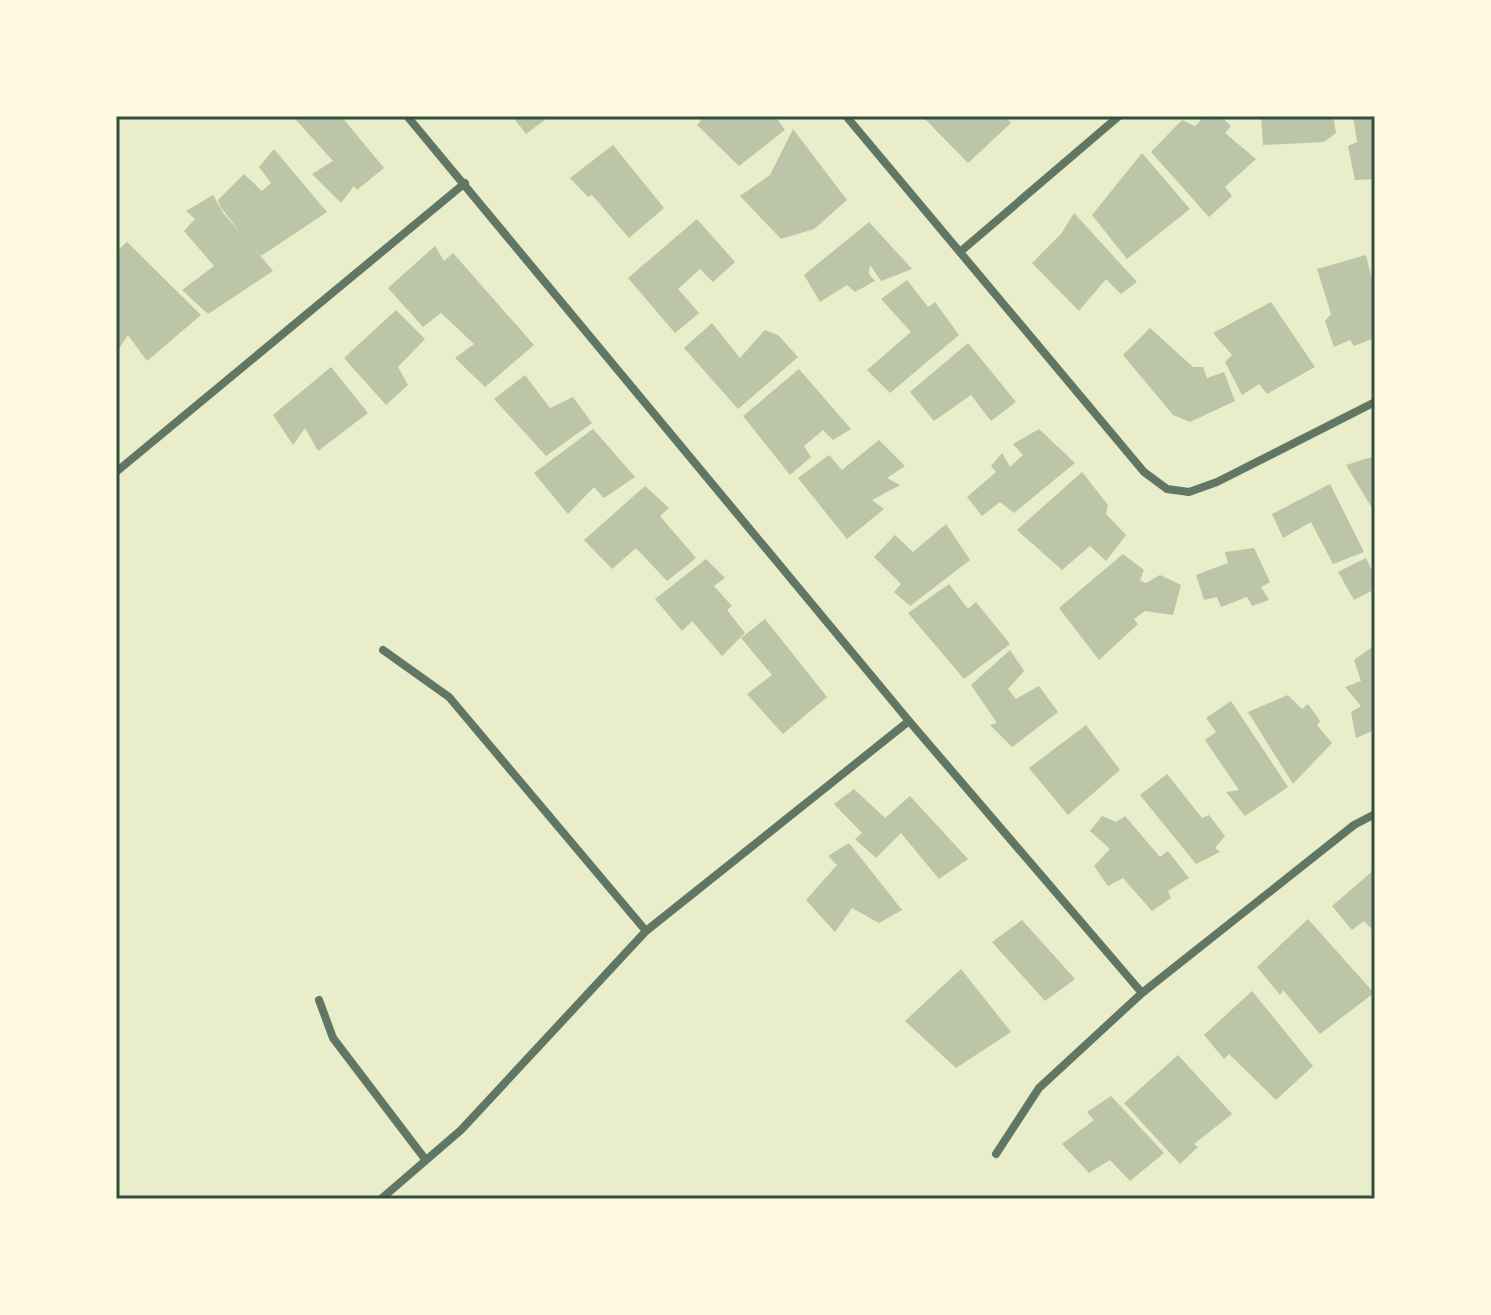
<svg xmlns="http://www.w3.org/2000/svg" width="1491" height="1315" font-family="Barlow,sans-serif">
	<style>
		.building { fill: #bcc5a7 }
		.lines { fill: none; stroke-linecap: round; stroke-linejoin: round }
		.minor { stroke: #617663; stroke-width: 8 }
		.neatline { fill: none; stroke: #344e41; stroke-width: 3 }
	</style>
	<rect width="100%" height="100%" fill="#e9edc9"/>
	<g class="building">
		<path d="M300,116H341L384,168L357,190L354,186L341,203L312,174L333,161L296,120Z"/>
		<path d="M512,116H550L526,134Z"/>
		<path d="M705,116H775L785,130L739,166L697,125Z"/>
		<path d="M922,116H1005L1011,123L968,163Z"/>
		<path d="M1205,116H1220L1231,126L1225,133L1256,159L1225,187L1232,196L1209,217L1151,152L1182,120L1195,126Z"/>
		<path d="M1261,116H1333L1336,133L1324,142L1263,145Z"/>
		<path d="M1353,116H1375V164L1373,165L1375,179L1355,180L1348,146L1357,142Z"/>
		<path d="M793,129L847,200L814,229L781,239L740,196L770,175Z"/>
		<path d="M613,145L664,208L629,238L592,195L588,197L570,178Z"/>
		<path d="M274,149L327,212L261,256L248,241L273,271L208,314L182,290L214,266L184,231L195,219L186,211L213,195L224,214L241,234L220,206L218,200L244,174L262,191L271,183L259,167Z"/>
		<path d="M1142,153L1190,209L1127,259L1092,215Z"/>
		<path d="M1074,213L1137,282L1121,294L1106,279L1079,311L1032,263L1061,234Z"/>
		<path d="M697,219L735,262L713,282L700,269L678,289L699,313L675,333L628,278Z"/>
		<path d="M869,222L912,269L881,281L870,265L869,274L875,281L855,292L847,285L820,302L804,275Z"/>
		<path d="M127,242L201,315L147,361L128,335L118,350L116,349V303L118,301L116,299V252Z"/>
		<path d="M435,246L444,261L453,253L534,345L485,387L455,358L474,344L441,313L423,327L388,288Z"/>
		<path d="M1366,255L1375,292V338L1354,346L1350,340L1334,347L1325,321L1331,314L1317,269Z"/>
		<path d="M907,280L928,307L935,302L959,335L890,393L867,370L911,332L881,299Z"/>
		<path d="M1271,302L1315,367L1267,394L1259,384L1242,395L1225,362L1232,355L1213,333Z"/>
		<path d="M396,310L425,339L398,367L408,385L386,405L344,358Z"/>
		<path d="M712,323L740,358L765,330L778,335L798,357L738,409L684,348Z"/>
		<path d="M1150,328L1193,367H1203L1207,378L1224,372L1235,401L1190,422L1173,415L1123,355Z"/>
		<path d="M968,343L1016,402L991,421L971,395L934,421L910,392Z"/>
		<path d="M331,367L368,413L318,451L305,428L293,445L273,415Z"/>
		<path d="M799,369L851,429L833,440L823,430L804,446L811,457L790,475L743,416Z"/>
		<path d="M525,375L550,408L573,397L592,423L546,456L494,399Z"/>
		<path d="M593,429L635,477L604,498L594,487L568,514L534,473Z"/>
		<path d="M1039,429L1075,463L1014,513L1000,502L982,516L967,497L996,472L991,466L1002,453L1010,467L1023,455L1013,444Z"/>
		<path d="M879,440L905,466L887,478L900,485L872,500L884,509L847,539L798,478L829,455L842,470Z"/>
		<path d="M1375,456V513L1346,465Z"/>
		<path d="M1082,472L1108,505L1106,514L1126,535L1106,561L1090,546L1062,570L1017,530Z"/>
		<path d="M1330,484L1364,552L1333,564L1311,522L1283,538L1272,514Z"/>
		<path d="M645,486L669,508L660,516L696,558L667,581L636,548L612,569L584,540Z"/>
		<path d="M946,524L970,560L910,606L894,592L901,584L874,557L895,535L913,552Z"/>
		<path d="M1254,548L1270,582L1261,587L1269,600L1252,606L1247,597L1221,607L1217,597L1204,600L1196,575L1228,563L1225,552Z"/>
		<path d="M1123,554L1144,570L1140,580L1146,583L1160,575L1181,585L1173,615L1145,611L1134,619L1138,624L1099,660L1059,608Z"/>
		<path d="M1366,558L1375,577V589L1354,600L1338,572Z"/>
		<path d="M706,559L725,578L714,586L732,606L727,610L745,633L722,656L692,621L682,631L655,599Z"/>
		<path d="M949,584L968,609L976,602L1010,644L964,679L908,613Z"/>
		<path d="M765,619L827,697L783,734L747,694L772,675L741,638Z"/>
		<path d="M1375,645V730L1356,738L1351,712L1361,706L1345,687L1361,681L1354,660Z"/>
		<path d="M1010,650L1024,671L1008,689L1016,699L1039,686L1058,712L1012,747L990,725L997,723L971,685Z"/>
		<path d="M1288,695L1302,709L1308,704L1320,721L1317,725L1332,743L1293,784L1248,712Z"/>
		<path d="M1231,701L1288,787L1245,816L1226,792L1239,790L1205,740L1216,732L1206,718Z"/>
		<path d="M1086,725L1120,770L1068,815L1029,768Z"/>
		<path d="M1167,774L1202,818L1209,815L1225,836L1215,848L1220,852L1196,864L1140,795Z"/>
		<path d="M854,789L885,818L910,796L968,859L939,879L901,833L876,858L855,839L862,833L834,804Z"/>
		<path d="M1102,816L1116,822L1125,816L1160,857L1168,851L1189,878L1168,891L1171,898L1152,911L1123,878L1108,886L1094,866L1110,849L1090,831Z"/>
		<path d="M849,843L902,910L879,923L852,908L835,932L806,900L837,865L828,856Z"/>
		<path d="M1375,869V932L1364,921L1352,930L1332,906Z"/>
		<path d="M1308,919L1374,993L1320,1034L1283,990L1280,995L1257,967Z"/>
		<path d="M1022,920L1075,979L1045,1001L992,942Z"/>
		<path d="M961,969L1011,1032L956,1068L905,1021Z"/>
		<path d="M1252,991L1313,1066L1276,1100L1229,1054L1224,1059L1204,1035Z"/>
		<path d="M1178,1055L1232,1114L1194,1144L1198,1147L1180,1164L1124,1103Z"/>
		<path d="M1111,1096L1164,1153L1130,1181L1110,1160L1089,1173L1062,1144L1094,1120L1087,1112Z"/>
	</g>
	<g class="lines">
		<g class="minor">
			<path d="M407,116L909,721L1142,993"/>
			<path d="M846,116L1144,472L1167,489L1189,492L1217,482L1375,402"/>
			<path d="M960,252L1119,116"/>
			<path d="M116,472L465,183"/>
			<path d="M383,650L449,697L646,931"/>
			<path d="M319,1000L333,1038L425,1159"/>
			<path d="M996,1154L1039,1088L1142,993L1354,825L1375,814"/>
			<path d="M381,1199L461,1130L646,931L909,721"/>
		</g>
	</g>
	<rect width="1491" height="1315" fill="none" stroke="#fefae0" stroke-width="236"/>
	<rect x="118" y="118" width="1255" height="1079" class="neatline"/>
</svg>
